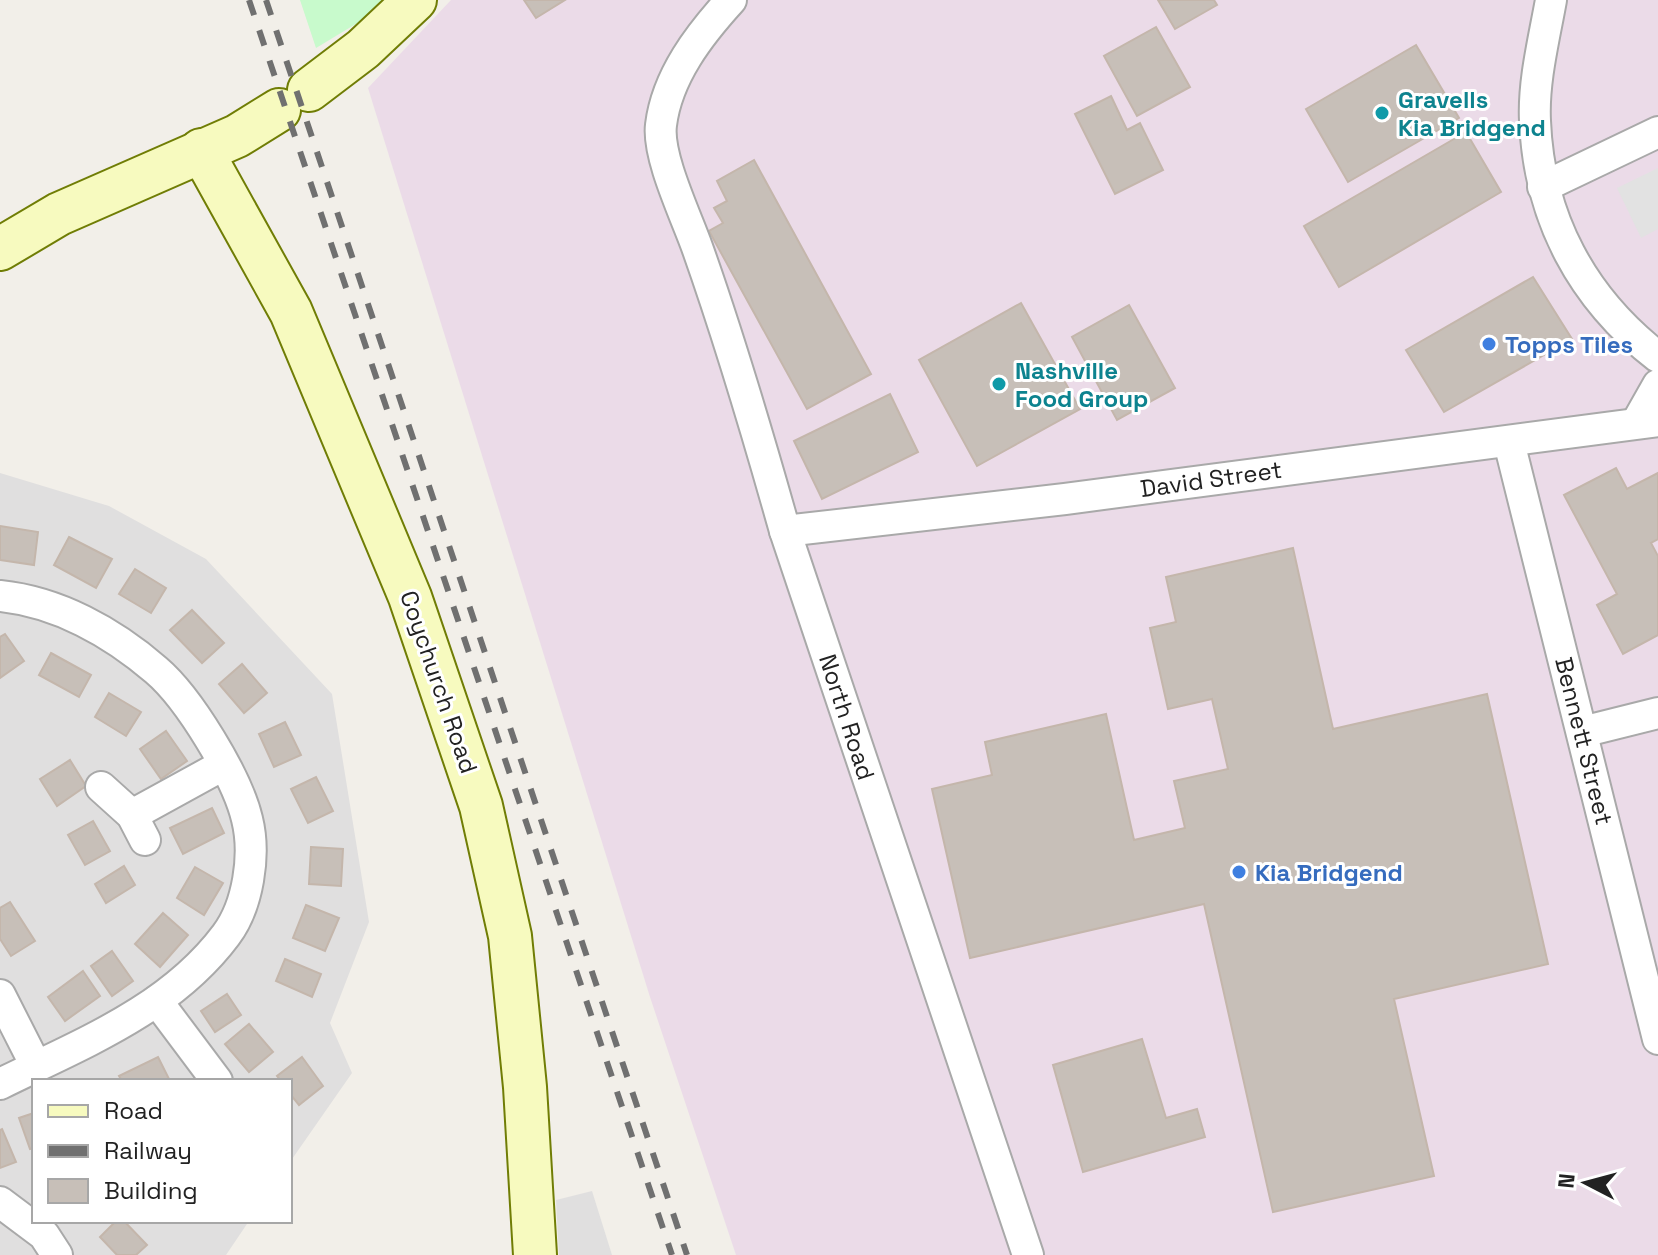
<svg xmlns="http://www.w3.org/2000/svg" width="1658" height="1255" font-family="'Space Grotesk',sans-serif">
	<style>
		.residential { fill: #e0dfdf }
		.industrial { fill: #ebdbe8 }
		.park { fill: #c8facc }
		.parking { fill: #e2e2e2 }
		.building { fill: #c7bfb8; stroke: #c4b6ab; stroke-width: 2 }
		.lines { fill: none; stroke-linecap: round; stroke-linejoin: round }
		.street-casing { stroke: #a9a9a9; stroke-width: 34 }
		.secondary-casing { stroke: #707d05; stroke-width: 46 }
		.street { stroke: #fff; stroke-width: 30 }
		.secondary { stroke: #f7fabf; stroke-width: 42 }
		.rail { stroke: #707070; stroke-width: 6; stroke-dasharray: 16 16; stroke-linecap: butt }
		.culture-dot { fill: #0f9aa8; stroke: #fff; stroke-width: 3 }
		.shop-dot { fill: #3f7fe0; stroke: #fff; stroke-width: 3 }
		.labels { text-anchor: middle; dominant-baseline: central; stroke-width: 6; stroke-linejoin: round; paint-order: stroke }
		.culture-label { font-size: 24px; font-weight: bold; fill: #0d838f; stroke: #fff; text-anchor: start }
		.shop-label { font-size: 24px; font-weight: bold; fill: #366cbe; stroke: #fff; text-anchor: start }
		.street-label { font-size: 24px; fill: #222; stroke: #fff }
	</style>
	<rect width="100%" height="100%" fill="#f2efe9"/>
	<g class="residential">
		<path d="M0,473L109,506L206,559L332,694L369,922L330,1023L352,1073L290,1162V1081H34V1221H249L226,1255H0Z"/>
		<path d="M592,1191L612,1255H559L556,1200Z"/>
	</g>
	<path class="industrial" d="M451,0H1658V1255H736L650,997L368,88Z"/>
	<path class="park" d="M300,0H386L374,13L316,48Z"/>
	<path class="parking" d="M1658,168V229L1641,238L1617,188Z"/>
	<g class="building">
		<path d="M524,0H565L536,18Z"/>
		<path d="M1158,0H1214L1217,5L1175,29Z"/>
		<path d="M1156,27L1190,87L1137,116L1104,56Z"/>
		<path d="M1416,45L1459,118L1348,182L1306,109Z"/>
		<path d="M1111,96L1127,130L1140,123L1163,170L1115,194L1075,114Z"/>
		<path d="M1466,132L1501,192L1339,287L1304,226Z"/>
		<path d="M754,160L871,374L807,409L709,231L723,223L714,208L727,201L717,181Z"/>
		<path d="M1533,277L1572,339L1444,412L1406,350Z"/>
		<path d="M1021,303L1080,409L977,466L919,360Z"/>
		<path d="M1129,305L1175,388L1117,420L1072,337Z"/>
		<path d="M890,394L918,452L822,499L794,441Z"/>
		<path d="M1616,468L1627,489L1658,473V539L1651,543L1658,556V635L1623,654L1597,605L1617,594L1564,495Z"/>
		<path d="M0,526L38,532L34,565L0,560Z"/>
		<path d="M69,537L112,559L96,588L54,565Z"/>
		<path d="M1293,548L1333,729L1487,694L1548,964L1394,999L1434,1176L1273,1212L1204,904L970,958L932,789L992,775L985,742L1106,714L1134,840L1185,828L1174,781L1228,769L1212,699L1168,709L1150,628L1176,622L1166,577Z"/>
		<path d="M135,569L166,588L151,613L119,594Z"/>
		<path d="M192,610L224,643L202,663L170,630Z"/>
		<path d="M5,634L24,661L0,678V637Z"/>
		<path d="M51,653L91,675L79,697L39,675Z"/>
		<path d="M242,664L267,693L244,713L219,684Z"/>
		<path d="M109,693L141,712L126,736L95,717Z"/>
		<path d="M285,722L301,755L274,767L259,734Z"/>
		<path d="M166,731L187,761L161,779L140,749Z"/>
		<path d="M70,760L86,786L57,806L40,779Z"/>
		<path d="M316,777L333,811L308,823L291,789Z"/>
		<path d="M212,808L224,833L183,854L170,828Z"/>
		<path d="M93,821L110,851L85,865L68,835Z"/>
		<path d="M311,847L343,849L341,886L309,884Z"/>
		<path d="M124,866L135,885L106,903L95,884Z"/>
		<path d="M195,867L223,883L204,915L177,898Z"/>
		<path d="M10,902L35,941L11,956L0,939V908Z"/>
		<path d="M306,905L339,918L325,951L293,938Z"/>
		<path d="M163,913L188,935L160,967L135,944Z"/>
		<path d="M112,951L133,981L112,996L91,966Z"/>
		<path d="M285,959L321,974L312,997L276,981Z"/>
		<path d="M83,971L100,996L65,1021L48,997Z"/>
		<path d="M227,994L241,1015L215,1032L201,1011Z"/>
		<path d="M249,1024L273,1052L249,1072L225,1044Z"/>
		<path d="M1142,1039L1166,1118L1197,1109L1205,1137L1083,1172L1053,1065Z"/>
		<path d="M158,1057L170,1081H122L119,1076Z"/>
		<path d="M302,1057L323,1086L299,1105L290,1094V1081H281L277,1076Z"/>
		<path d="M34,1113V1148L30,1149L19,1118Z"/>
		<path d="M2,1129L16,1162L0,1168V1130Z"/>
		<path d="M116,1221H124L147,1245L136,1255H117L100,1237Z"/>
	</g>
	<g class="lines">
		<g class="street-casing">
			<g id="street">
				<path d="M731,0C700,34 667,76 661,125C657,156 686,216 697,247C730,340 758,435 785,531L1028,1255"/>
				<path d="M1551,0C1544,39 1533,82 1535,121C1539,218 1582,298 1658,357"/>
				<path d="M1543,187L1658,132"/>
				<path d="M1637,422L1658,385"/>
				<path d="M1509,442L1658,1039"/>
				<path d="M785,531L1065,499L1658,421"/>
				<path d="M0,596C58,602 112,632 156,670C189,698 237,777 247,819C256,855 248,906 226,935C170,1010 81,1044 0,1084"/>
				<path d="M1582,732L1658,713"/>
				<path d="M101,787L132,815L145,840"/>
				<path d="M132,815L223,765"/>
				<path d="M0,995L36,1066"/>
				<path d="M157,1001L217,1081"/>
				<path d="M0,1202L44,1235L57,1255"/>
			</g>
		</g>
		<g class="secondary-casing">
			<g id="secondary">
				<path d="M309,90L363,49L415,0"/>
				<path d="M201,150L291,312L410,597L481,806L510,936L525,1087L535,1255"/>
				<path d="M0,249L59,214L237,136L279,110"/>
			</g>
		</g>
		<use href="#street" class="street"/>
		<use href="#secondary" class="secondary"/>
		<g class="rail">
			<path d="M249,0L672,1255"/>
			<path d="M266,0L687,1255"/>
		</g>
	</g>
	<g class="culture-dot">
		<circle cx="1382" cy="113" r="8"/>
		<circle cx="999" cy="384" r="8"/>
	</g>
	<g class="shop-dot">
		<circle cx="1489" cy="344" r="8"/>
		<circle cx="1239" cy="872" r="8"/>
	</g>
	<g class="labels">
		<g class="culture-label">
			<text x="1398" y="99">Gravells<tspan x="1398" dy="28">Kia Bridgend</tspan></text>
			<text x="1015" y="370">Nashville<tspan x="1015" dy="28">Food Group</tspan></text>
		</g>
		<g class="shop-label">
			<text x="1505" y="344">Topps Tiles</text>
			<text x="1255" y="872">Kia Bridgend</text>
		</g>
		<g class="street-label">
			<text transform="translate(1211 479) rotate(-8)">David Street</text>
			<text transform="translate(439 682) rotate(71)">Coychurch Road</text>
			<text transform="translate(847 717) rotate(72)">North Road</text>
			<text transform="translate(1584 741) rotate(76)">Bennett Street</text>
		</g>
	</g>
	<rect x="32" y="1079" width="260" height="144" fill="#ffffff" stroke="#a7a7a7" stroke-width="2"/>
	<rect x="48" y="1105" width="40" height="12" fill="#f7fabf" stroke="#a7a7a7" stroke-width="2"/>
	<text x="104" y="1119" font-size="24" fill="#222222">Road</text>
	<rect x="48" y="1145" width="40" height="12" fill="#707070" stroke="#a7a7a7" stroke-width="2"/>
	<text x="104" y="1159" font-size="24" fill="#222222">Railway</text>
	<rect x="48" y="1179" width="40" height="24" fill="#c7bfb8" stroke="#a7a7a7" stroke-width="2"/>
	<text x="104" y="1199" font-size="24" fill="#222222">Building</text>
	<g transform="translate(1586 1183) rotate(276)" stroke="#ffffff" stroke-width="6" paint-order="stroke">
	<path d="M0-6L14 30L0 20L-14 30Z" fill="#222222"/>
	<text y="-12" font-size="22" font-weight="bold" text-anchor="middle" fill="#222222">N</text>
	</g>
</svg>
